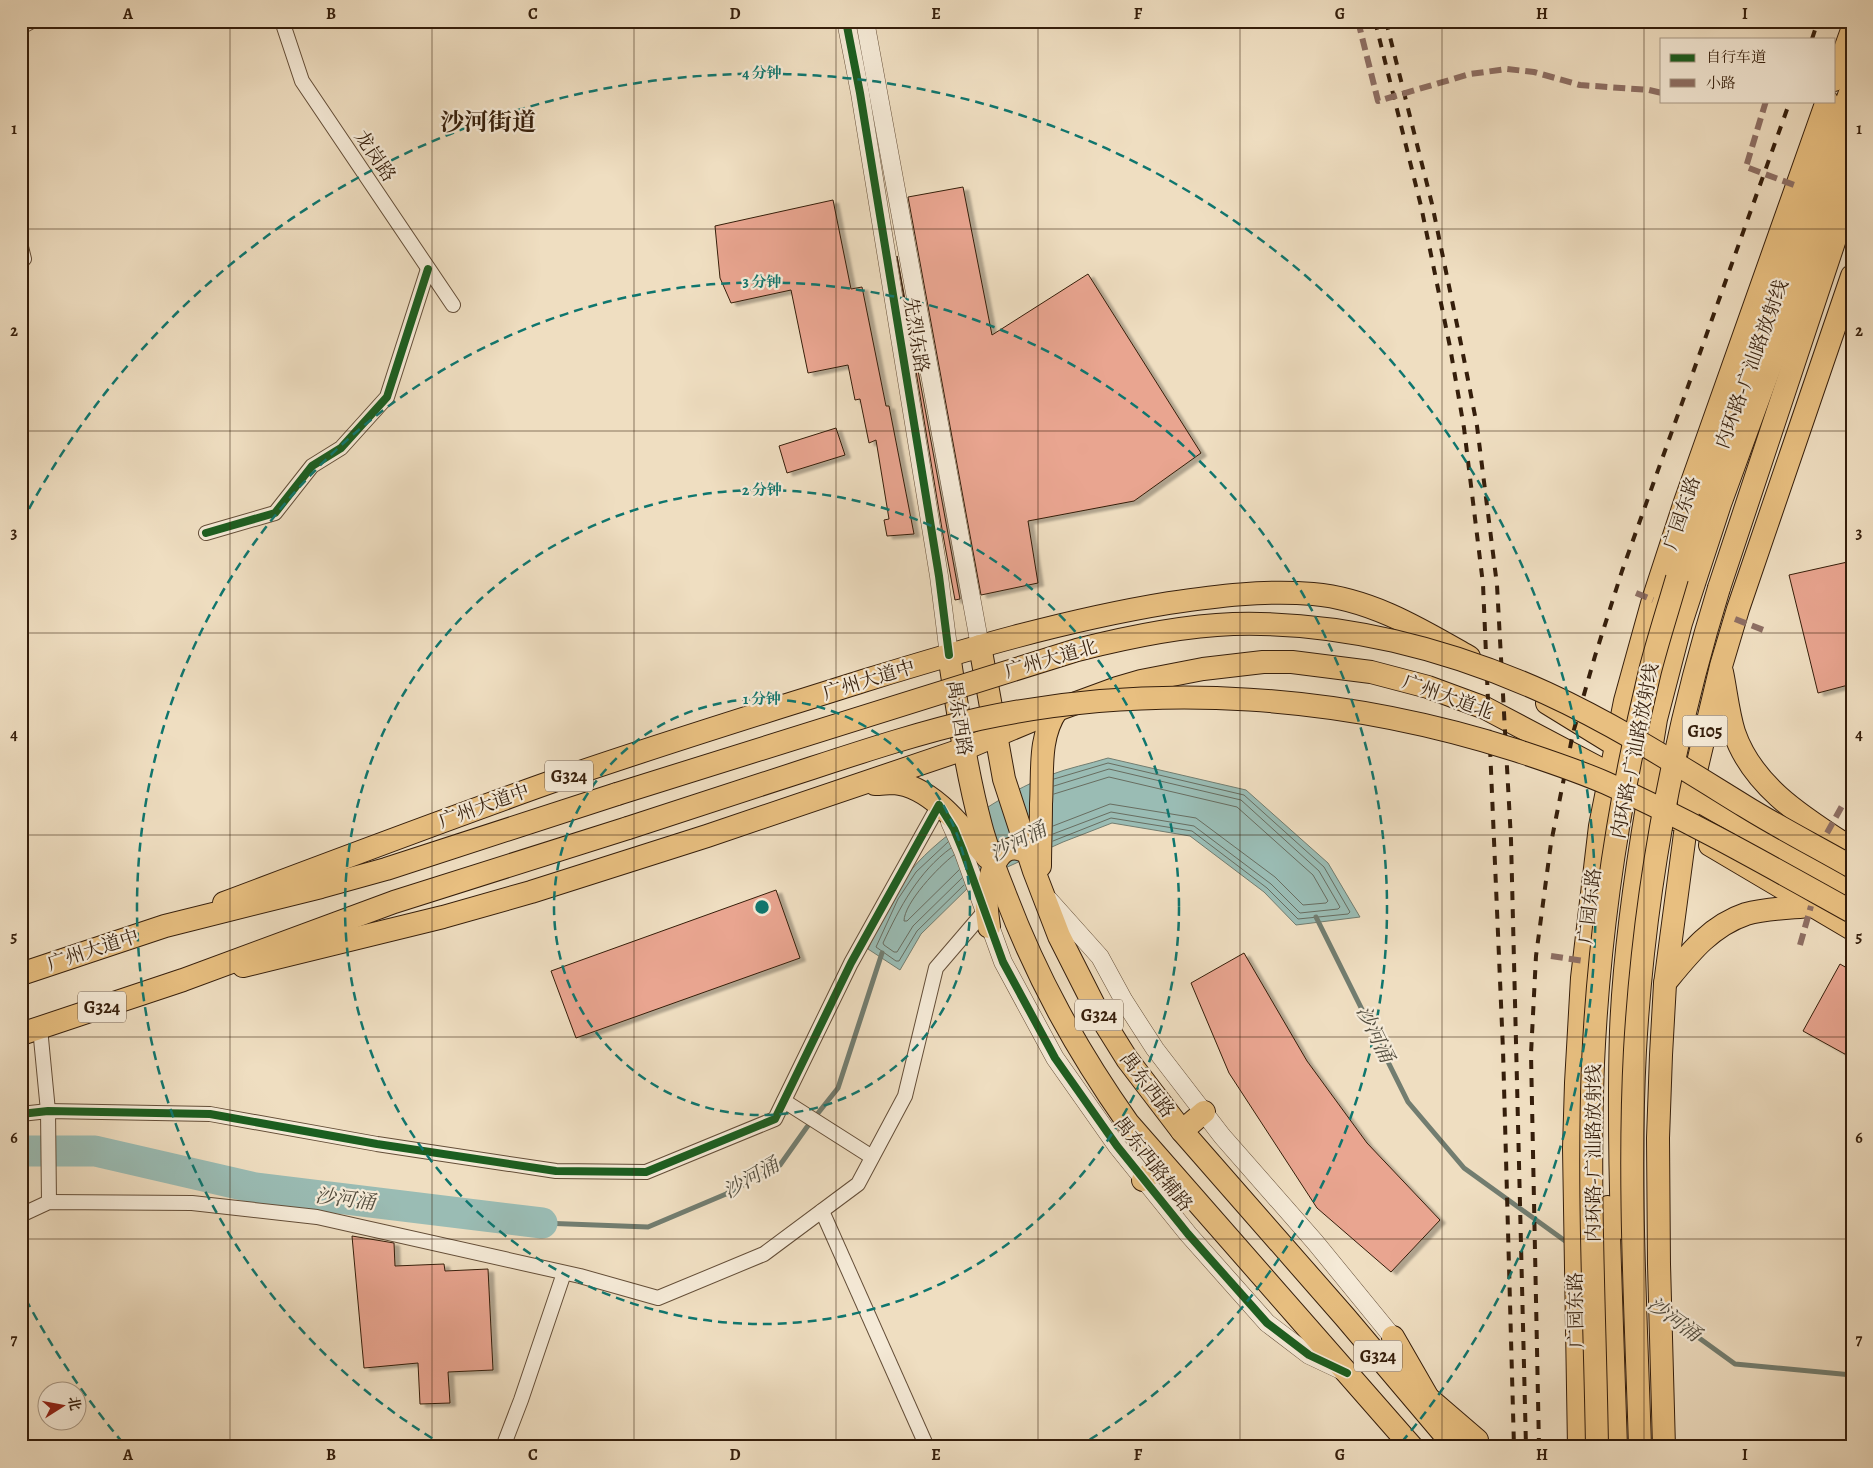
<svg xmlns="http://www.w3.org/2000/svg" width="1873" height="1468" font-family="Alegreya,'Noto Serif SC',serif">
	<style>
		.water { fill: #9abcb4; stroke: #727d70 }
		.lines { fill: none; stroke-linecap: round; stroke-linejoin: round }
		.shore { stroke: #686d60; stroke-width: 1 }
		.stream { stroke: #727d70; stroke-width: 5 }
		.river { stroke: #9abcb4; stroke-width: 31 }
		.building { fill: #e9a590; stroke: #351e0b; filter: url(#shadow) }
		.minor-casing { stroke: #644e38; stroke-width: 16 }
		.tertiary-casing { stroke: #644e38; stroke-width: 19 }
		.primary-casing { stroke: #351e0b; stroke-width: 24 }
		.trunk-casing { stroke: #351e0b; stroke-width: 24 }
		.minor { stroke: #f5ead7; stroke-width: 14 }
		.tertiary { stroke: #f5ead7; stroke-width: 18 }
		.primary { stroke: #e8bf80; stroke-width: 22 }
		.trunk { stroke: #e8bf80; stroke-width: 22 }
		.rail { stroke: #351e0b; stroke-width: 4; stroke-dasharray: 9 9; stroke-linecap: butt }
		.trunk-bridge-casing { stroke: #351e0b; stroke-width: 24; stroke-linecap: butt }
		.trunk-bridge { stroke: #e8bf80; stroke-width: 22 }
		.quiet { stroke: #8d6e63; stroke-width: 6; stroke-dasharray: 12 6; stroke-linecap: butt }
		.cycleway-casing { stroke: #f5ead7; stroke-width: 11 }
		.cycleway { stroke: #1b5e20; stroke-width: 8 }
		.grid { fill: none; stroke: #351e0b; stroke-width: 1; stroke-opacity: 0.55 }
		.ring { fill: none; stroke: #0f766e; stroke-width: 2.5; stroke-dasharray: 9 6 }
		.labels { text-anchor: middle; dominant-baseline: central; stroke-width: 4.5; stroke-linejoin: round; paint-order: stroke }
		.shield { fill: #f5ead7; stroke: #6f5b48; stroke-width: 1 }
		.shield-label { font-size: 18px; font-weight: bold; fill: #351e0b }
		.street-label { font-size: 19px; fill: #351e0b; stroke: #f5ead7 }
		.water-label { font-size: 20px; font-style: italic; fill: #534d3e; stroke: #f5ead7 }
		.district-label { font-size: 24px; font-weight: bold; fill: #351e0b; stroke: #f5ead7 }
		.centre { fill: #0f766e; stroke: #f5ead7; stroke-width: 2.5 }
		.ring-label { font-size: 15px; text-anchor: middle; font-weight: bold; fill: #0f766e; stroke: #f5ead7; stroke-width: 4.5; stroke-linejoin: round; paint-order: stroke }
		.neatline { fill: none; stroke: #351e0b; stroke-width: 2 }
		.grid-label { font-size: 16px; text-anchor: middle; font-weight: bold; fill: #351e0b }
	</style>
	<defs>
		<filter id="shadow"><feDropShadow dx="5.5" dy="3" stdDeviation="1" flood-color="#0004"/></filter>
	</defs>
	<rect width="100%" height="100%" fill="#efdec1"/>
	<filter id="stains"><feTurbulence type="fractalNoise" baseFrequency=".004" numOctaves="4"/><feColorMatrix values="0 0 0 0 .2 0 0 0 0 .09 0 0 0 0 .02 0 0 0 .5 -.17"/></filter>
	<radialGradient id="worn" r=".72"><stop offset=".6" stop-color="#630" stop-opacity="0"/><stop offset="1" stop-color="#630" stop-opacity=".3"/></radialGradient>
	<path class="water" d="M1108,758L1246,790L1328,863L1360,917L1296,925L1264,892L1190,836L1112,823L1063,842L974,882L921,934L900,970L868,949C881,921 893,892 912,869C942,833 1006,792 1050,775C1068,768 1089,764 1108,758Z"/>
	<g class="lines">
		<g class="shore">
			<path d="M1053,826L1110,804L1196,818L1275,877L1303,905L1326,903L1328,901L1313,875L1237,807L1109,777L1054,794"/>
			<path d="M1053,834L1111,812L1194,826L1271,884L1300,913L1338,909L1340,907L1319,871L1241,800L1109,769L1054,786"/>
			<path d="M1053,841L1111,818L1192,831L1267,888L1298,919L1348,914L1350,912L1324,867L1244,795L1108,763L1054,779"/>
			<path d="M948,842L916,872L898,899L876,947L896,961H899L917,931L964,885"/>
			<path d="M951,848C918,872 900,907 883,943L884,945L894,952H897L913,926L962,878"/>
			<path d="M954,855C939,866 904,903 904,921H907L959,870"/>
		</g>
		<g class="stream">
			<path d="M1316,917L1408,1102L1464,1168L1568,1243"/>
			<path d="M542,1223L648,1227L726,1194L780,1165L807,1127L838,1088L882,953"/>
			<path d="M1666,1314L1735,1364L1852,1375"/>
		</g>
		<path class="river" d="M21,1151H95L255,1188L542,1223"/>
	</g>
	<g class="building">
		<path d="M963,187L992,335L1088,274L1201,453L1134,501L1028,521L1038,583L981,595L908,197Z"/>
		<path d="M833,200L851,289L862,287L886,406H889L914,534L887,536L884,520L889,519L876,440L869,443L860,399L855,400L848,365L808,373L791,290L731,303L720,278L715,226Z"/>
		<path d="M897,256L960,599L955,600L943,535Z"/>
		<path d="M836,428L845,455L787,473L779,446Z"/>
		<path d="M1852,561V684L1818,693L1789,575Z"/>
		<path d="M776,890L800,958L576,1038L551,971Z"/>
		<path d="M1244,953L1307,1061L1367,1143L1440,1220L1391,1272L1317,1208L1229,1073L1191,983Z"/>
		<path d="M1840,964L1852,971V1058L1803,1031Z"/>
		<path d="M352,1236L394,1243L395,1266L444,1264L445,1271L488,1269L493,1370L448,1372L450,1403L420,1404L418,1363L364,1368Z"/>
	</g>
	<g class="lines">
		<g class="minor-casing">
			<g id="minor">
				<path d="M282,21L302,81L453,305"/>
				<path d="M21,27L32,21"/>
				<path d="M21,247L24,259L21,260"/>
				<path d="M206,533L275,513L312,466L341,448L387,397L428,269"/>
				<path d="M40,1028L48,1111L49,1202"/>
				<path d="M784,1101L872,1157"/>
				<path d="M21,1114L48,1111L210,1114L377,1144L556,1171L646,1172L775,1119L851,963L939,805"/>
				<path d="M822,1211L927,1447"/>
				<path d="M21,1215L49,1202L192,1203L317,1217L580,1276L658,1298L764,1254L858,1184L905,1096L936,968L984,912"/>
				<path d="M503,1447L521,1400L564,1273"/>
			</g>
		</g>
		<g class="tertiary-casing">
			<g id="tertiary">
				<path d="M846,21L860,93L939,576L949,655"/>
				<path d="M865,21L980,646"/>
				<path d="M950,822L963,851L1003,962L1055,1058L1117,1146L1188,1234L1267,1323L1309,1355L1343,1371"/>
				<path d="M1049,900L1100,957L1124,1001L1155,1049L1222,1136L1315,1242L1400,1346"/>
			</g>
		</g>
		<g class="primary-casing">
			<g id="primary">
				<path d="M1834,80L1852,30"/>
				<path d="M980,646L1004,779L1034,871L1059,936L1097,1011L1127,1059L1182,1131L1345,1317L1455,1447"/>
				<path d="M949,655C958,712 966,770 981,826C987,849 996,871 1005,894C1037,978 1076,1049 1128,1123L1412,1447"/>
				<path d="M1722,672C1726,691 1728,713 1734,732C1753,788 1806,819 1852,849"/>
				<path d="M1547,703L1625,751L1690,796L1852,888"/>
				<path d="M875,784C881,784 888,783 894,783C932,786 964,830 987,857"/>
				<path d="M1672,819L1653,787L1648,768L1656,719L1681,623L1720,504L1852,142"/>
				<path d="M1710,845L1852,929"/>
				<path d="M1040,866C1040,846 1041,825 1041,804C1043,773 1038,737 1057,710"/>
				<path d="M224,903C333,862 441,821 551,782C654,746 759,714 863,681C964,650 1065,620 1169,603C1217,596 1264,590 1313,594C1371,599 1420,629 1469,657"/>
				<path d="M989,927C988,918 986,908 987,900C989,876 996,835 1029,853"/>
				<path d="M243,966L443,917L531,892L707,836L964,749L1057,710L1117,688L1141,681L1203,669L1263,662H1292L1371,672L1428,687L1485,708L1610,774L1623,783"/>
				<path d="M1665,983C1688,955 1710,926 1746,914C1766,908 1790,908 1811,906"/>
				<path d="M1182,1131L1204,1112"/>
				<path d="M1143,1180L1162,1163"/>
				<path d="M1608,1207L1616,1447"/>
				<path d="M1622,1228C1620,1163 1619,1097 1621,1031C1624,954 1635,877 1648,801L1644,785"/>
				<path d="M1393,1337L1431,1403"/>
				<path d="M1427,1397L1477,1440"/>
				<path d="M1579,1447L1574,1148L1576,1083L1582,978L1600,826L1625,701L1653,600L1685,502L1827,101"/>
				<path d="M1664,1447L1659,1264L1658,1138L1661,1055L1665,984L1690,796L1721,666L1738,609L1852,276"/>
			</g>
		</g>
		<g class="trunk-casing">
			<g id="trunk">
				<path d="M1677,578L1716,466L1852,87"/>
				<path d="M1719,588L1852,188"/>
				<path d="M21,974L165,926L321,887L386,869L617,794"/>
				<path d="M21,1034L183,980L394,902L628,828"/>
			</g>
		</g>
		<use href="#minor" class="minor"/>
		<use href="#tertiary" class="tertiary"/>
		<use href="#primary" class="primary"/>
		<use href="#trunk" class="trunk"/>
		<g class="rail">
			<path d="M1375,21L1421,206L1450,347L1464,428L1483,584L1503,1050L1514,1447"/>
			<path d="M1386,21L1432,204L1461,344L1477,426L1497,585L1511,840L1526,1447"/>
			<path d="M1812,39L1818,21"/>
			<path d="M1539,1447L1531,1054L1536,956L1551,843L1573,733L1595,656L1622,571L1790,101"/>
		</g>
		<g class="trunk-bridge-casing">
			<g id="trunk-bridge">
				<path d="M617,794L1077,650C1128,637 1180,626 1233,624C1341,621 1449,649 1546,693C1616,725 1681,767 1746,807C1780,828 1817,847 1852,867"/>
				<path d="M628,828C689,808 750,788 812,768C867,750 922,732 979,719C1157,681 1343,695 1515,750C1545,760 1576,770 1606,783C1691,821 1771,867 1852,912"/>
				<path d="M1597,1447C1595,1319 1588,1191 1593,1063C1599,932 1619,799 1650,671C1658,640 1668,609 1677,578"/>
				<path d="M1640,1447C1636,1315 1628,1182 1635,1050C1644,893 1673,737 1719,588"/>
			</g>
		</g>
		<use href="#trunk-bridge" class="trunk-bridge"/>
		<g class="quiet">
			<path d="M1358,21L1378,101L1470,74L1507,69L1534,72L1580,85L1649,90L1662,93"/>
			<path d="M1766,101L1746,167L1797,186"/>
			<path d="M1636,593L1653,600"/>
			<path d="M1735,619L1766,631"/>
			<path d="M1827,833L1842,806"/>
			<path d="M1800,945L1811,906"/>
			<path d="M1551,956L1584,961"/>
		</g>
		<g class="cycleway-casing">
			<g id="cycleway">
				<path d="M846,21L860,93L939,576L949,655"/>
				<path d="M206,533L275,513L312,466L341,448L387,397L428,269"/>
				<path d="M21,1114L48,1111L210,1114L377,1144L556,1171L646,1172L775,1119L851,963L939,805L954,829L963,851L1003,962L1055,1058L1117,1146L1188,1234L1267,1323L1309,1355L1347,1373"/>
			</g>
		</g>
		<use href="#cycleway" class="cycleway"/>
	</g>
	<path class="grid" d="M230,21V1447M432,21V1447M634,21V1447M836,21V1447M1038,21V1447M1240,21V1447M1442,21V1447M1644,21V1447M21,229H1852M21,431H1852M21,633H1852M21,835H1852M21,1037H1852M21,1239H1852"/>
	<g class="ring">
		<circle cx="762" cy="907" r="208"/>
		<circle cx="762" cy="907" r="417"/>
		<path d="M445 1446A625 625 0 1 1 1079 1446"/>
		<path d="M123 1443A834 834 0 0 1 22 1292M22 522A834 834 0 1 1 1401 1443"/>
	</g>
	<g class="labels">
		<g class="shield">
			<rect x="1682.5" y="715.5" width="45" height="31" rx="4"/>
			<rect x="545" y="760.5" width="48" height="31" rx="4"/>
			<rect x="78" y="991.5" width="48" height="31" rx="4"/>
			<rect x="1075" y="999.5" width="48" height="31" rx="4"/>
			<rect x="1354" y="1340.5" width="48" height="31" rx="4"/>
		</g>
		<g class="shield-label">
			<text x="1705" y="731">G105</text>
			<text x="569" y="776">G324</text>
			<text x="102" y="1007">G324</text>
			<text x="1099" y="1015">G324</text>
			<text x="1378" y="1356">G324</text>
		</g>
		<g class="street-label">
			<text transform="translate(375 156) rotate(56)">龙岗路</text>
			<text transform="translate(916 335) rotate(81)">先烈东路</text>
			<text transform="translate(1752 364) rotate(-70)">内环路-广汕路放射线</text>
			<text transform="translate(1682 513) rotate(-71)">广园东路</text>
			<text transform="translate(1051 659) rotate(-16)">广州大道北</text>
			<text transform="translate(869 680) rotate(-17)">广州大道中</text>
			<text transform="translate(1448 697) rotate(20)">广州大道北</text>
			<text transform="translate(959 718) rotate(81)">禺东西路</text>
			<text transform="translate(1635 751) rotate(-79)">内环路-广汕路放射线</text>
			<text transform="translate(484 806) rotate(-20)">广州大道中</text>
			<text transform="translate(1590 906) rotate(-83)">广园东路</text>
			<text transform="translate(93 950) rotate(-18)">广州大道中</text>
			<text transform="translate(1147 1085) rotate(53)">禺东西路</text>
			<text transform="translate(1594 1153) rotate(-90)">内环路-广汕路放射线</text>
			<text transform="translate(1153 1164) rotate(52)">禺东西路辅路</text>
			<text transform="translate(1576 1310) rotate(-91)">广园东路</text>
		</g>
		<g class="water-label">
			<text transform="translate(1018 842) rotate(-28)">沙河涌</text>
			<text transform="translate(1375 1034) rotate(64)">沙河涌</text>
			<text transform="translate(751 1178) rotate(-30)">沙河涌</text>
			<text transform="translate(345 1199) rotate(7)">沙河涌</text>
			<text transform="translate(1674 1319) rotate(36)">沙河涌</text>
		</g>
		<g class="district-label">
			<text x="488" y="122">沙河街道</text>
		</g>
	</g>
	<circle cx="762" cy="907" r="8" class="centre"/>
	<g class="ring-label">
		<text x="762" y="78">4 分钟</text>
		<text x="762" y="287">3 分钟</text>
		<text x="762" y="495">2 分钟</text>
		<text x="762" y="704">1 分钟</text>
	</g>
	<rect width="1873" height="1468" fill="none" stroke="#efdec1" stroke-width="55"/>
	<rect x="1660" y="38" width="175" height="65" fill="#f5ead7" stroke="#a89885"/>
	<rect x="1670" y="54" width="25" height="8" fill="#1b5e20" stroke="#a89885"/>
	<text x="1706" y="62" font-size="15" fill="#351e0b">自行车道</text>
	<rect x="1670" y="79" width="25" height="8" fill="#8d6e63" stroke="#a89885"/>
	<text x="1706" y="88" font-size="15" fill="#351e0b">小路</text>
	<g transform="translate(62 1406) rotate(79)"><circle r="24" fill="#f5ead7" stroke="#a89885"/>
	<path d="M0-4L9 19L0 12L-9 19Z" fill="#8f2418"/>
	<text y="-8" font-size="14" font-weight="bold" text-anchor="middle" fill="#351e0b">北</text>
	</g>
	<rect x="28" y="28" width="1818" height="1412" class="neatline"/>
	<g class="grid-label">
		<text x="128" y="19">A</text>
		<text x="331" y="19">B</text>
		<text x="533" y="19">C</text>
		<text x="735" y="19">D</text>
		<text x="936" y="19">E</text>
		<text x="1138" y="19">F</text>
		<text x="1340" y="19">G</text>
		<text x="1542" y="19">H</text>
		<text x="1745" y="19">I</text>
		<text x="14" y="134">1</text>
		<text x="1859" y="134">1</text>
		<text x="14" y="336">2</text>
		<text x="1859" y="336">2</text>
		<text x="14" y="538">3</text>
		<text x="1859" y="538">3</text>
		<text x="14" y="740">4</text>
		<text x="1859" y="740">4</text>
		<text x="14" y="942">5</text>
		<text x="1859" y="942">5</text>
		<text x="14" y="1143">6</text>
		<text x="1859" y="1143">6</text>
		<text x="14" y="1345">7</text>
		<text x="1859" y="1345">7</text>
		<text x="128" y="1460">A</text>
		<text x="331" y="1460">B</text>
		<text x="533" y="1460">C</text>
		<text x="735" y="1460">D</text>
		<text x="936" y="1460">E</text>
		<text x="1138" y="1460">F</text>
		<text x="1340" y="1460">G</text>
		<text x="1542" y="1460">H</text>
		<text x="1745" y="1460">I</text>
	</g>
	<rect width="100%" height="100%" filter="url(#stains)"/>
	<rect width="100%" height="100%" fill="url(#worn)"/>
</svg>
